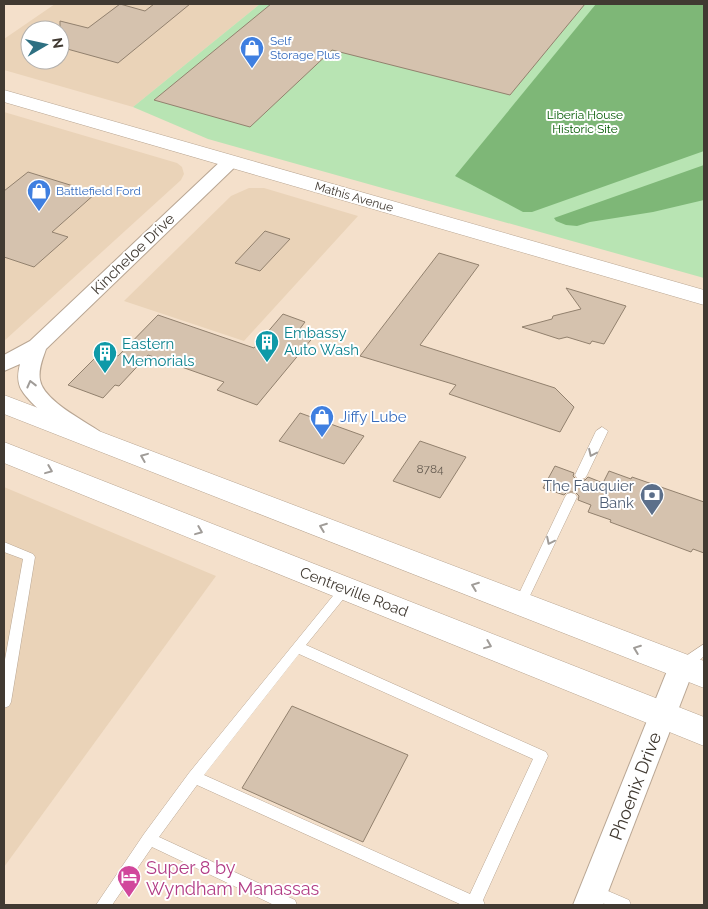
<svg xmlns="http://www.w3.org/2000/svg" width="708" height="909" font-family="Raleway,sans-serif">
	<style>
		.built { fill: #ead3b8; fill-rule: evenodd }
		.green { fill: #b8e4b3 }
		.forest { fill: #7eb777 }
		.building { fill: #d5c2ae; stroke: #92816e }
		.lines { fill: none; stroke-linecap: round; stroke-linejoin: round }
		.lane-casing { stroke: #b9a693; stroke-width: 1 }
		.street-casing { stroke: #b9a693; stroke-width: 2 }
		.secondary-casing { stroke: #b9a693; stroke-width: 1 }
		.highway-casing { stroke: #b9a693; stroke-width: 1 }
		.lane { fill: #fff; fill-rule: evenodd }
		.street { fill: #fff; fill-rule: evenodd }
		.secondary { fill: #fff; fill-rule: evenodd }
		.highway { fill: #fff; fill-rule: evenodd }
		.oneway { stroke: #a09c98 }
		.labels { text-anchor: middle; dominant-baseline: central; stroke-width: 4; stroke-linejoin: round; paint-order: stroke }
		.far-shop-label { font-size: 12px; fill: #366cbe; stroke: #fff; text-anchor: start }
		.far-park-label { font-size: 12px; fill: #025900; stroke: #fff }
		.far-street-label { font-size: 12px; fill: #413a32; stroke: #fff }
		.number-label { font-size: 12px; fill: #665c51 }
		.street-label { font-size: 15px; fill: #413a32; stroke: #fff }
		.culture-label { font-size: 15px; fill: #0d838f; stroke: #fff; text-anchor: start }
		.shop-label { font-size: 15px; fill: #366cbe; stroke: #fff; text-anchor: start }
		.service-label { font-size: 15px; fill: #4e5e75; stroke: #fff; text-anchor: end }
		.near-street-label { font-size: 18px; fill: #413a32; stroke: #fff }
		.near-hotel-label { font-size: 18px; fill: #b23c85; stroke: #fff; text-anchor: start }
	</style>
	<rect width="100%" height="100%" fill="#f4e0cb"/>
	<g class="built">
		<path d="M55,4H260L133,107L4,70V39ZM30,30H60V60H30Z"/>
		<path d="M4,112L177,163L182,167L184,174L181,180L4,341Z"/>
		<path d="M249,188H264L358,216L244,341L124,301L231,196Z"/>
		<path d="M4,487L216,576L4,867Z"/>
	</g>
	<path class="green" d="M260,4H694L704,6V278L208,139L133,107Z"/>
	<g class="forest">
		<path d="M596,4H704V151L532,212H523L455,176Z"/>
		<path d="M704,165V200L653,212L590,222L577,226L566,225L556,221L554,218Z"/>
	</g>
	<g class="building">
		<path d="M120,4L145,11L154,4H190L118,63L60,47V21L88,28Z"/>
		<path d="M271,4H585L510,95L332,50L250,127L154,100Z"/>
		<path d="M28,172L96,193L52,232L68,237L34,267L4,257V191Z"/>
		<path d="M265,231L290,239L260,271L235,263Z"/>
		<path d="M439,253L479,265L420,345L555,388L574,407L560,432L449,394L456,385L360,356Z"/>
		<path d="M566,288L626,306L604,344L592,341L590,344L567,337L559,339L522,327L552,319L553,316L581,309Z"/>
		<path d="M283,314L305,322L299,330L315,335L257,405L217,390L224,382L148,355L119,386L115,385L103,398L68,385L102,351L118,356L158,315L254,348Z"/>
		<path d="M300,413L364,436L344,464L279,441Z"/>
		<path d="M420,441L466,457L440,498L393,481Z"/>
		<path d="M555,466L574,473L573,476L577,480H585L588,477L603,483L609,471L631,479L632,477L704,502V553L693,549L691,552L610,522L611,520L588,512L591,505L578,500L579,496L575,492H567L564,495L543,488Z"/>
		<path d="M292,706L408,755L363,842L242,788Z"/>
	</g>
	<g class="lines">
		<g class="lane-casing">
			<g id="lane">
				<path d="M602,427L608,431L587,475L585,478H577L575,475L596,431Z"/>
				<path d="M571,493L575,494L577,497L526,604L524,608L520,609L516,608L514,604L565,497L567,494Z"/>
				<path d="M4,542L33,554L35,557L11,702L9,706L4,708V665L23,559L4,552Z"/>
				<path d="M345,584L349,586L351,589L349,592L306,645L546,752L548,756L483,900L485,905H462L197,785L159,837L295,900L297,905H274L152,847L112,905H96L144,834L189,773L341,586ZM299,654L533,759L470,894L204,775Z"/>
				<path d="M704,644V656C697,662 687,673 677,670L675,666L677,662Z"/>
				<path d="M594,885L629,900L631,905H607L589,897L586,892L589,887Z"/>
			</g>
		</g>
		<g class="street-casing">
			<g id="street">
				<path d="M230,157L236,158L239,162L236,166L46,349C43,358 38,369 40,380C43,400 83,420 99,431L102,436L99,441C96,442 94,444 91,444C76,444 26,402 20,387C17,379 18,372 20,364L4,371V355L30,341L224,158Z"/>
				<path d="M682,655L691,658L695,666L603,905H573L669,666L673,658Z"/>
			</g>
		</g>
		<g class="secondary-casing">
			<path id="secondary" d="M4,90L704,290V305L4,102Z"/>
		</g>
		<g class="highway-casing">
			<g id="highway">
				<path d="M4,395L704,661V688L4,414Z"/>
				<path d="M4,442L704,717V746L4,463Z"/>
			</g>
		</g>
		<use href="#lane" class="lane"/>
		<use href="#street" class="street"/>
		<use href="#secondary" class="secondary"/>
		<use href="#highway" class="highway"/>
	</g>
	<defs><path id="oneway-chevron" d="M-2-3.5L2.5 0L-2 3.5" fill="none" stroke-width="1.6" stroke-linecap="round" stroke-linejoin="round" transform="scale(1.25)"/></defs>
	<g class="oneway">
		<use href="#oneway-chevron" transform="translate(31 384) rotate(-104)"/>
		<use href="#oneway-chevron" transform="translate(592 453) rotate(115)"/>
		<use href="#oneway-chevron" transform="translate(144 457) rotate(-158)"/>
		<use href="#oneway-chevron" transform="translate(49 470) rotate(22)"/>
		<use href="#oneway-chevron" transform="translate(323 527) rotate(-159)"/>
		<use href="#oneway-chevron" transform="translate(199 531) rotate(22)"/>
		<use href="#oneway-chevron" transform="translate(550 541) rotate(116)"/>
		<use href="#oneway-chevron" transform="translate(475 586) rotate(-159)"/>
		<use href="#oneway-chevron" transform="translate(488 645) rotate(22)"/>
		<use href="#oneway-chevron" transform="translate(637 649) rotate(-159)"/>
	</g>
	<defs>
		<g id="shop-pin" transform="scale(1.25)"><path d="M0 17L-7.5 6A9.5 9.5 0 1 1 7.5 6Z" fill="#3f7fe0" stroke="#fff"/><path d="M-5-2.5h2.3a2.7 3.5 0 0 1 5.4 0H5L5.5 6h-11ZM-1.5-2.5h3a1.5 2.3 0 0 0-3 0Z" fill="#fff"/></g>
		<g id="building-pin" transform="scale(1.25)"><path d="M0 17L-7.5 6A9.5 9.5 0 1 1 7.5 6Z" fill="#0f9aa8" stroke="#fff"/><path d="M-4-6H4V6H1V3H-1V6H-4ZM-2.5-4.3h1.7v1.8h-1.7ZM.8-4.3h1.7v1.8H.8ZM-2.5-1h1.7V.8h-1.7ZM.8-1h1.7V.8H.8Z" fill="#fff"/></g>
		<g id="bank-pin" transform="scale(1.25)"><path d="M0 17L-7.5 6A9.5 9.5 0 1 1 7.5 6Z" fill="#5c6f8a" stroke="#fff"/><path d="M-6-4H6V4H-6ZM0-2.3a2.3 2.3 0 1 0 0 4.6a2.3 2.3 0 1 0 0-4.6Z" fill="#fff"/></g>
		<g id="hotel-pin" transform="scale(1.25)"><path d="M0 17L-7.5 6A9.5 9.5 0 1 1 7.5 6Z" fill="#d1479c" stroke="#fff"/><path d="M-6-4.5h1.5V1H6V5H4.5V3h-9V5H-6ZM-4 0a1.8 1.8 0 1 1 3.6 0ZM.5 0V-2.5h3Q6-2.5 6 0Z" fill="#fff"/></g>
	</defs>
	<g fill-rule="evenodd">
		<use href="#shop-pin" x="252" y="48"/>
		<use href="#shop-pin" x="39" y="191"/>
		<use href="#building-pin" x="267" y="342"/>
		<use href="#building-pin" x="105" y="353"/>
		<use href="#shop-pin" x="322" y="417"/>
		<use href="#bank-pin" x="652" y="495"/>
		<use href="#hotel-pin" x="129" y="877"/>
	</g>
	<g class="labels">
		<g class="far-shop-label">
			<text x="270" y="41">Self<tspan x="270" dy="14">Storage Plus</tspan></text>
			<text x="56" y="191">Battlefield Ford</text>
		</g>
		<g class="far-park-label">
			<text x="585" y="115">Liberia House<tspan x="585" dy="14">Historic Site</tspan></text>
		</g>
		<g class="far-street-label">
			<text transform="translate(354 197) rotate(16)">Mathis Avenue</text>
		</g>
		<g class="number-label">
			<text x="430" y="469">8784</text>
		</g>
		<g class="street-label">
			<text transform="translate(133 254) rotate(-44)">Kincheloe Drive</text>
			<text transform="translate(354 592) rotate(21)">Centreville Road</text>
		</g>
		<g class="culture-label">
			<text x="284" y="333">Embassy<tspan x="284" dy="17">Auto Wash</tspan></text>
			<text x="122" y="344">Eastern<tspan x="122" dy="17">Memorials</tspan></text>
		</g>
		<g class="shop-label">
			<text x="340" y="417">Jiffy Lube</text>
		</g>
		<g class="service-label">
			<text x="634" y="486">The Fauquier<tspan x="634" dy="17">Bank</tspan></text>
		</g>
		<g class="near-street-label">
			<text transform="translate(635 786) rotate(-69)">Phoenix Drive</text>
		</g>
		<g class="near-hotel-label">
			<text x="146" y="867">Super 8 by<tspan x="146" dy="21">Wyndham Manassas</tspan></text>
		</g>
	</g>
	<rect width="708" height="909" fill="none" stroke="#413a32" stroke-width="10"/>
	<g transform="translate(45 45) rotate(81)"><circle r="24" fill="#ffffff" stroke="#b3b0ad"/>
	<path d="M0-4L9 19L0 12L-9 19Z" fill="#2e7082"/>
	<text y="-8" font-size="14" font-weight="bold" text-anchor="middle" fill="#413a32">N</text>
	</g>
</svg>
